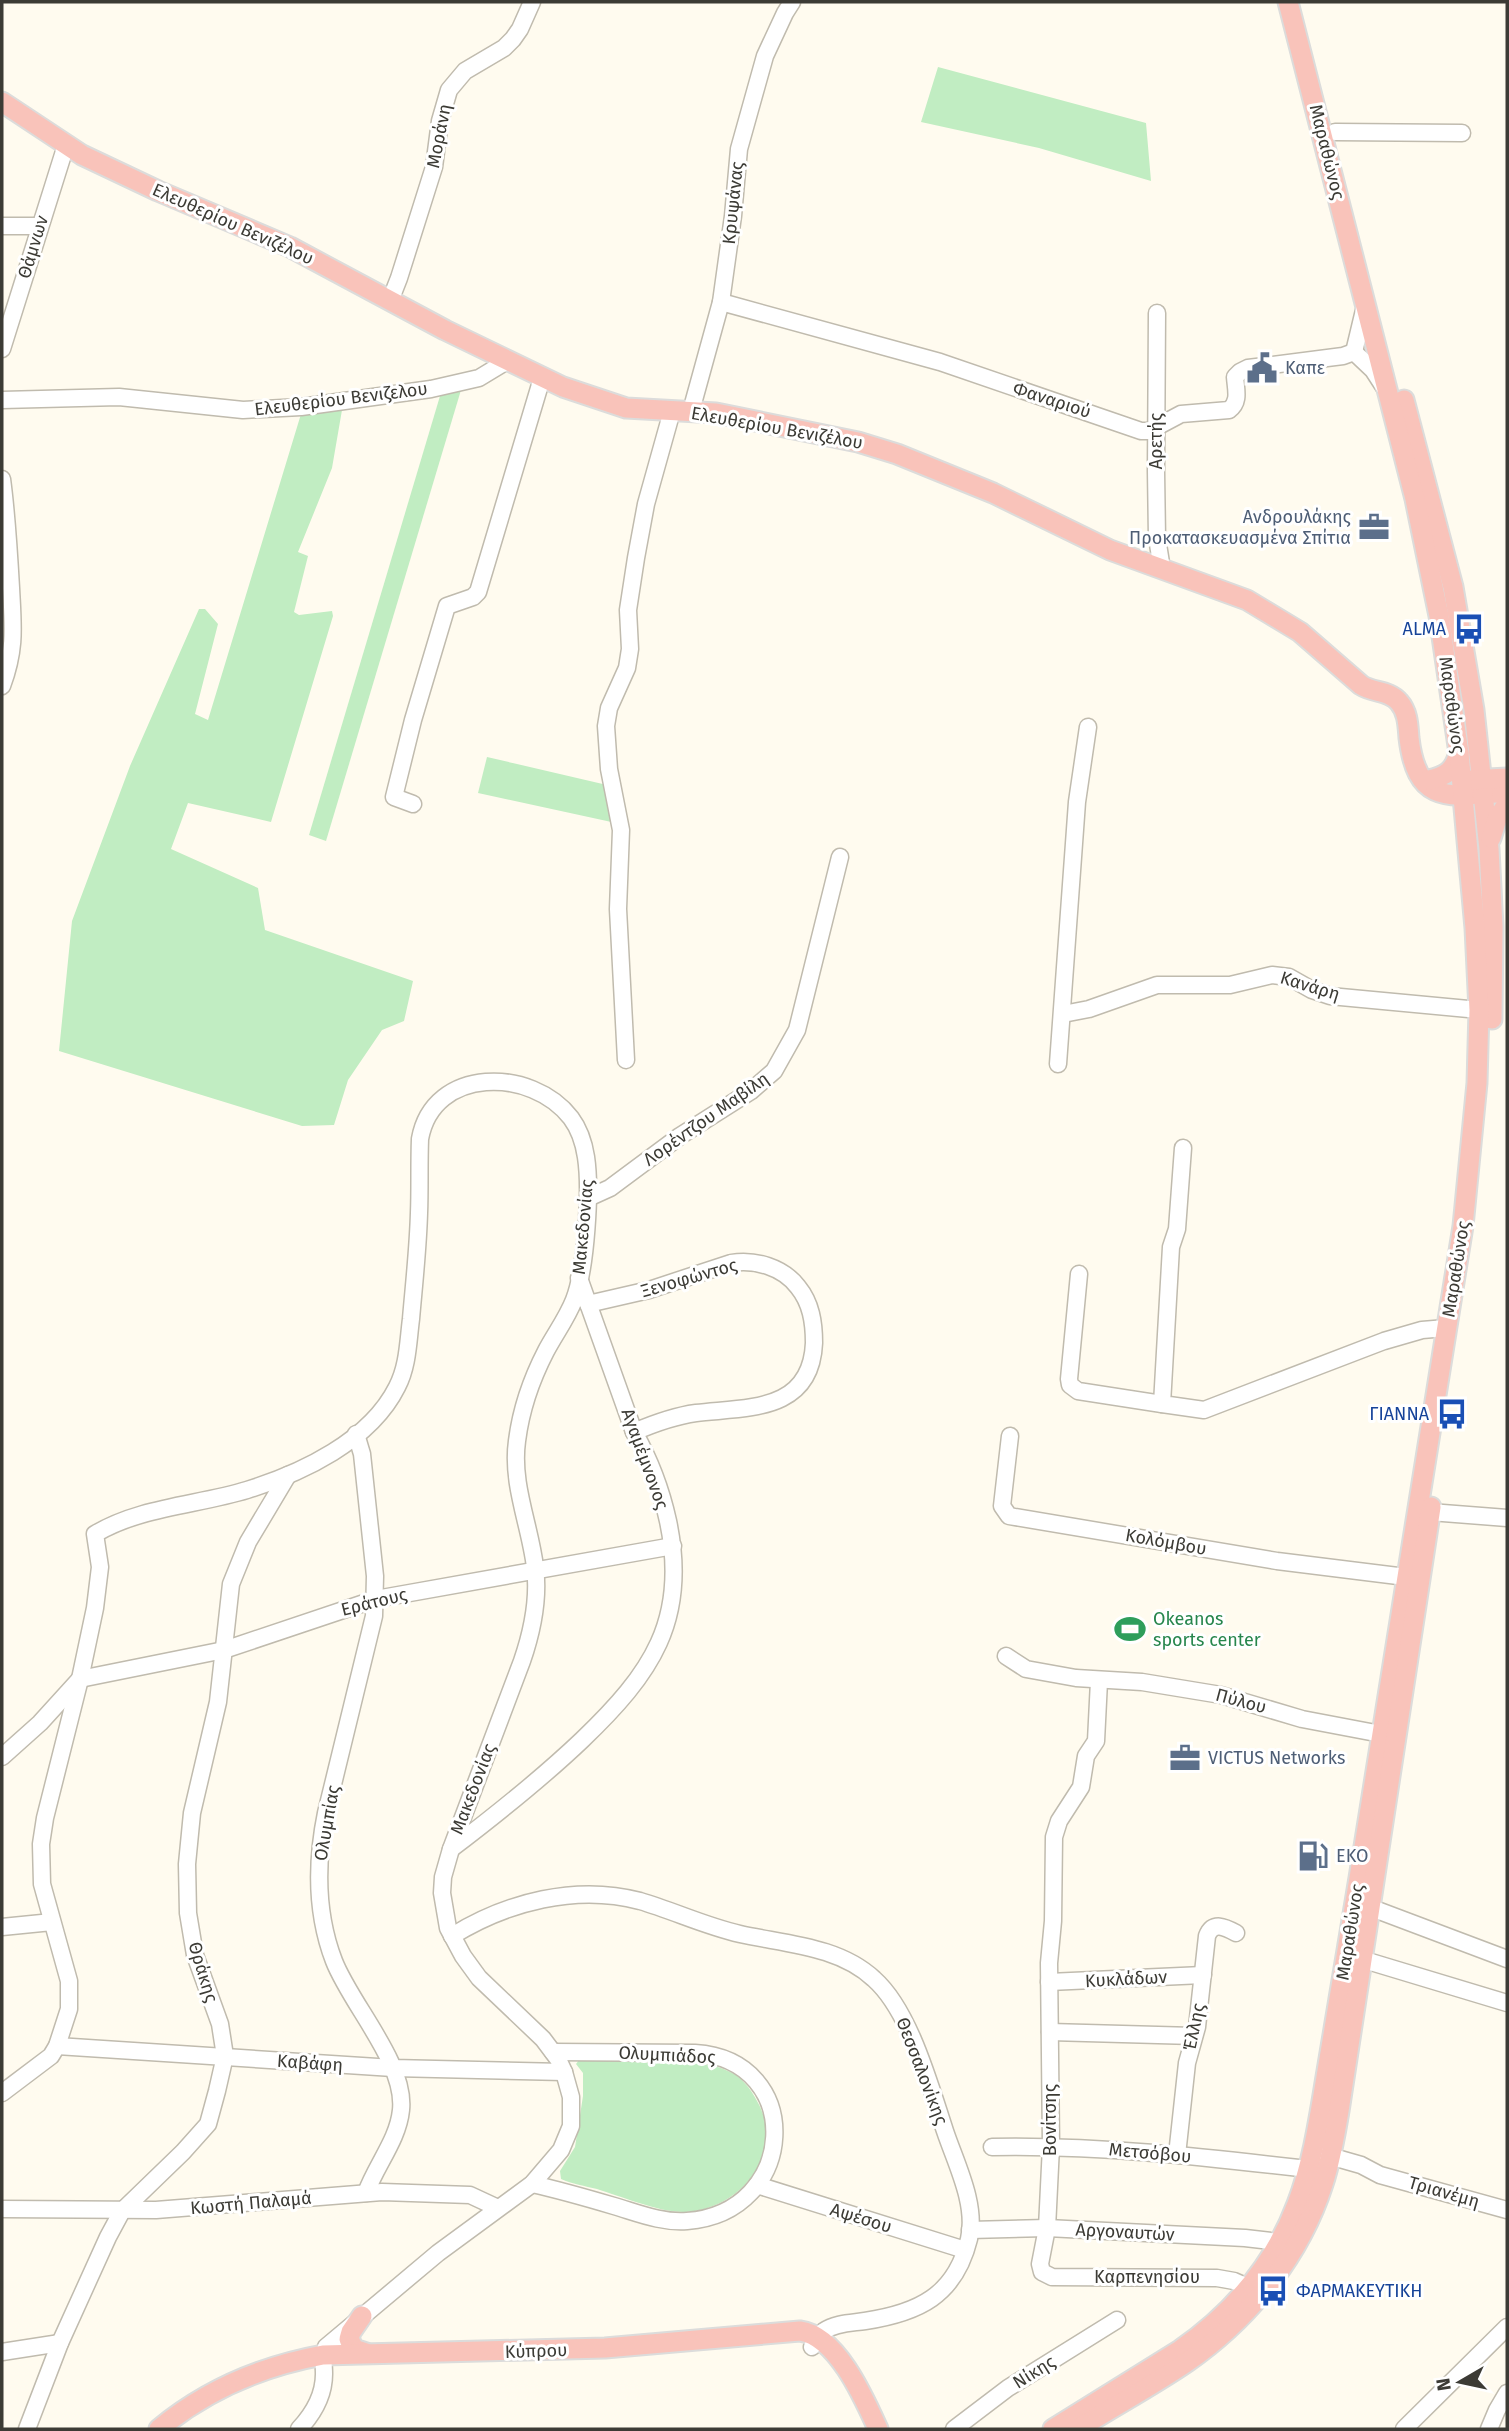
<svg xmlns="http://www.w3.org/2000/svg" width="1509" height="2431" font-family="'Fira Sans',sans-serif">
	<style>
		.green { fill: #c1edc2 }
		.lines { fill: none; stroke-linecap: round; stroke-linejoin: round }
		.minor-casing { stroke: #c0bbae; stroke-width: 19 }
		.major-casing { stroke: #dcdcdb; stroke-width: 23 }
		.minor { stroke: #fff; stroke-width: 16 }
		.major { stroke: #f9c3ba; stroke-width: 19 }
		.labels { text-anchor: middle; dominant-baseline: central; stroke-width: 6; stroke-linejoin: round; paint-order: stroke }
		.street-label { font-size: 18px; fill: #3c3b35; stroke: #fff }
		.service-label { font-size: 18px; fill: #4e5e75; stroke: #fff; text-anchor: start }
		.transit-label { font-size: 18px; fill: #164399; stroke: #fff; text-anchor: end }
		.leisure-label { font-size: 18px; fill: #27864d; stroke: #fff; text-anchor: start }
	</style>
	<rect width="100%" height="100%" fill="#fffbef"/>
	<g class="green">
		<path d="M938,67L1146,123L1151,181L1039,148L921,122Z"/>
		<path d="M461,390L326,841L309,835L440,396Z"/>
		<path d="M342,410L332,468L298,552L308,556L294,612L299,615L332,611L333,616L271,822L188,803L171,849L258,888L265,930L413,981L404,1021L382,1030L348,1080L334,1125L302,1126L59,1051L72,921L130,766L199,609H205L218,624L195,714L208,720L301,414Z"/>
		<path d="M487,757L607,785L616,823L478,793Z"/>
		<path d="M579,2060C606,2061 633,2062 660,2063C682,2063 707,2061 728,2071C741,2076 751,2089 757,2101C787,2153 740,2210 685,2212C661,2213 620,2196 597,2189C585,2186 572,2184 561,2179L560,2171L575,2147L583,2096V2073L576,2064Z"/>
	</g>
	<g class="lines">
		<g class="minor-casing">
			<g id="minor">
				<path d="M1335,132L1462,133"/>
				<path d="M2,226H39"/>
				<path d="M390,301L399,278L434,167L440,121L449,90L465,71L504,48L513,39L520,29L532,2"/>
				<path d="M721,302L940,362L1141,431H1149L1181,414L1229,410C1240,402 1236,390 1235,377L1240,372L1248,368L1343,356L1354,352"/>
				<path d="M1157,313L1156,471L1157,538L1162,569"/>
				<path d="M2,349L66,145"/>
				<path d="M1354,352L1373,370L1384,387"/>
				<path d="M1354,352L1365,306"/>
				<path d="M2,400L119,397L243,410L301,407L431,389L479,378L507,361"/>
				<path d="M691,411L721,302L733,216L739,149L765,56L785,13L792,2"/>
				<path d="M2,479C7,516 9,552 11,588C13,627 16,648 2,686"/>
				<path d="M413,804L394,797L413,720L447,606L473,597L478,592L542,378"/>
				<path d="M1063,1014L1089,1009L1157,985H1230L1272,975L1289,977L1312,990L1330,996L1479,1010"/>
				<path d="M626,1060L618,909L621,830L609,769L606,726L609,708L627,668L630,649L628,610L636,558L646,504L672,411"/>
				<path d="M1058,1064L1077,802L1088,727"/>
				<path d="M1183,1148L1177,1229L1171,1247L1162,1404L1204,1410L1384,1341L1422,1330L1446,1328"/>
				<path d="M588,1198L610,1188L680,1136L751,1091L774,1071L797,1030L840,857"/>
				<path d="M1079,1274L1069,1379L1070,1385L1078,1391L1162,1404"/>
				<path d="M588,1304L649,1290L731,1263C755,1259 783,1267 798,1287C811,1303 814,1322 814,1343C811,1413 746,1407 696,1413C674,1416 655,1423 634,1432"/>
				<path d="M356,1434L362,1454L375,1576L374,1616L326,1813C316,1862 316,1914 334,1961C351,2005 406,2063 401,2110C398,2140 376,2165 366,2193"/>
				<path d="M1010,1436L1002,1506L1009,1516L1277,1561L1406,1577"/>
				<path d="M1430,1512L1507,1518"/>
				<path d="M1006,1656L1026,1669L1076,1678L1142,1682L1221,1695L1302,1719L1381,1734"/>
				<path d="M1099,1681L1096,1741L1086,1756L1081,1787L1059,1821L1054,1837L1053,1921L1049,1963L1051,2146L1047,2228L1040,2264L1042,2272L1052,2277L1217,2278L1234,2281L1250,2288"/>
				<path d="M2,1757L40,1723L80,1679L224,1650L376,1599L673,1546"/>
				<path d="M451,1849C497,1814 540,1780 582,1740C651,1674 689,1620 668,1521C661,1489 650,1460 634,1432L579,1278"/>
				<path d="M1369,1907L1507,1959"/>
				<path d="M2,1927L52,1922"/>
				<path d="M452,1936C507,1902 576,1884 640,1901C674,1911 705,1926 740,1934C785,1944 839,1946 874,1979C910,2011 930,2086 945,2131C956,2164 977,2204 969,2239C955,2296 918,2313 865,2321C852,2323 835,2323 824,2331C818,2335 815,2341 812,2347"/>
				<path d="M1361,1959L1507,2003"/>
				<path d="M1049,1982L1203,1975"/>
				<path d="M1050,2032L1194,2036"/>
				<path d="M57,2046L393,2068L564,2072"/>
				<path d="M2,2093L51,2056L57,2046L69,2009V1981L42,1884L41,1844L45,1818L80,1679L95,1608L100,1567L95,1534C140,1507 198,1505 247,1490C302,1473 370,1441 397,1387C408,1366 408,1342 411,1319C414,1284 418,1249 419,1213C420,1189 419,1164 420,1139C433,1066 532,1067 571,1118C580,1130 584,1144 586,1157C591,1190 586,1269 574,1300C567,1318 555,1334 546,1351C531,1380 521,1409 517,1441C511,1484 530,1525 535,1567C539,1598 532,1632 522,1661L451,1849L443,1877L442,1893L448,1928L463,1956L479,1978L543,2039L558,2059L564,2072L571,2097V2126L561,2150L532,2184L438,2253L326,2347C322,2356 324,2364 324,2374C324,2396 314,2413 299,2429"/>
				<path d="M992,2147C1098,2145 1203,2157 1308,2169"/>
				<path d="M1319,2153L1361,2165L1380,2175L1507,2210"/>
				<path d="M1177,2155L1187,2063L1197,2027L1207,1936C1213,1921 1225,1927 1236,1933"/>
				<path d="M532,2184C559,2190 587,2198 614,2206C638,2213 662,2223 687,2221C798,2213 806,2060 695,2053L553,2052"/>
				<path d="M757,2185L965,2250"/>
				<path d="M2,2209L156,2210L382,2192L470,2195L498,2208"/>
				<path d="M970,2230L1047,2228L1245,2238L1279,2242"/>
				<path d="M2,2352L60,2343"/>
				<path d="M27,2429L60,2343L108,2237L122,2211L183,2152L208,2124L217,2091L225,2056L220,2024L195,1955L188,1913L187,1864L192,1813L218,1702L231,1584L248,1542L288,1475"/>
				<path d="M954,2429L1008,2388L1117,2320"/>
				<path d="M1404,2429L1507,2327"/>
				<path d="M1489,2429L1497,2410L1507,2393"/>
			</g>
		</g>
		<g class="major-casing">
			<g id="major">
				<path d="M2,102L82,155L158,191L290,247L445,330L563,387L626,408L716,413L858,442L897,454L993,493L1110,550L1247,600L1300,632L1361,685C1373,693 1389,690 1399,702C1408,712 1408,726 1409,738C1417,807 1451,796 1507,792"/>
				<path d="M1404,400L1453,587L1474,710L1489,849L1493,927L1492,1019"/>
				<path d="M1429,780C1446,776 1454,771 1459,753"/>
				<path d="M1471,780L1507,778"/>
				<path d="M1491,838L1497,819L1507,804"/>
				<path d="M362,2316L351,2332L349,2339L354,2349L366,2353"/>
				<path d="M159,2429C206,2390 263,2366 323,2355L605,2348L800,2331C837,2336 864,2398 878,2429"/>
				<path d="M1053,2429L1180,2350C1233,2313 1274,2265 1297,2204C1314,2160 1320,2112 1328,2065C1338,2002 1349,1940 1359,1878C1394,1661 1428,1443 1463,1226L1477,1083L1479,1010L1475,928L1459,753L1439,616L1415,499L1288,2"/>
				<path d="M1078,2429C1114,2406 1152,2386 1187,2362C1249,2319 1300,2256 1323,2184C1331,2160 1335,2135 1339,2111L1431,1507"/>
			</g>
		</g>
		<use href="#minor" class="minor"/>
		<use href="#major" class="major"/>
	</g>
	<defs>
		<g id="civic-bare" transform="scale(2.415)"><path d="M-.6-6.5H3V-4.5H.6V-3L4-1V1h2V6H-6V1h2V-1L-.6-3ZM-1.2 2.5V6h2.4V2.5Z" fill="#5c6f8a" stroke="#fff" stroke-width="2.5" paint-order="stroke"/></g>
		<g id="office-bare" transform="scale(2.415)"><path d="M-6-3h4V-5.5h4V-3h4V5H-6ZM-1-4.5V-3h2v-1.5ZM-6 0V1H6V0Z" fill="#5c6f8a" stroke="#fff" stroke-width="2.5" paint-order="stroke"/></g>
		<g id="bus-bare" transform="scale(2.415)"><path d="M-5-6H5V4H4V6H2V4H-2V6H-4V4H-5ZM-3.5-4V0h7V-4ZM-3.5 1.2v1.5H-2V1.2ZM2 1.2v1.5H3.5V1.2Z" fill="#1a4fb4" stroke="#fff" stroke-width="2.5" paint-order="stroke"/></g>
		<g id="stadium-bare" transform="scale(2.415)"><path d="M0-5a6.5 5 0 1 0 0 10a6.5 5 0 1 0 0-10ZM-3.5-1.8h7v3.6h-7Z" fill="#2e9e5b" stroke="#fff" stroke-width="2.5" paint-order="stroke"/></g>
		<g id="fuel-bare" transform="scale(2.415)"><path d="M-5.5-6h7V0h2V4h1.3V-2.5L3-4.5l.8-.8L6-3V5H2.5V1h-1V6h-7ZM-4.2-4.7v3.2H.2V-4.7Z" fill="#5c6f8a" stroke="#fff" stroke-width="2.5" paint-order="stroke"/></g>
	</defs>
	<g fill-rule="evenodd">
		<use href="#civic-bare" x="1262" y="368"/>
		<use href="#office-bare" x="1374" y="527"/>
		<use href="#bus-bare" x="1469" y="629"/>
		<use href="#bus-bare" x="1452" y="1414"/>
		<use href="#stadium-bare" x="1130" y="1629"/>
		<use href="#office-bare" x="1185" y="1758"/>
		<use href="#fuel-bare" x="1313" y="1856"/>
		<use href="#bus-bare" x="1273" y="2291"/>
	</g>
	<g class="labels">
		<g class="street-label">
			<text transform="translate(439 136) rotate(-79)">Μοράνη</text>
			<text transform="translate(1327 152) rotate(76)">Μαραθώνος</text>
			<text transform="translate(733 203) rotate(-84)">Κρυψάνας</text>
			<text transform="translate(233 224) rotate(24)">Ελευθερίου Βενιζέλου</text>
			<text transform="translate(33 247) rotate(-73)">Θάμνων</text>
			<text transform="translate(341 399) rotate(-7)">Ελευθερίου Βενιζελου</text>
			<text transform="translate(1052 400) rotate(18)">Φαναριού</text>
			<text transform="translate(777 428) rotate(10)">Ελευθερίου Βενιζέλου</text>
			<text transform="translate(1156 441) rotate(-90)">Αρετής</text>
			<text transform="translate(1452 705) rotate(82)">Μαραθώνος</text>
			<text transform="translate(1310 986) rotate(17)">Κανάρη</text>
			<text transform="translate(706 1119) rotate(-35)">Λορέντζου Μαβίλη</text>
			<text transform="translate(583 1227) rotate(-85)">Μακεδονίας</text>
			<text transform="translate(1456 1269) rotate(-81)">Μαραθώνος</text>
			<text transform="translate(689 1278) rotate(-16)">Ξενοφώντος</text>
			<text transform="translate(645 1459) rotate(70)">Αγαμέμνονος</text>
			<text transform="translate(1166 1542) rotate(10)">Κολόμβου</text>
			<text transform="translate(374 1602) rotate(-14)">Εράτους</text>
			<text transform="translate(1241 1701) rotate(15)">Πύλου</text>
			<text transform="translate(473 1789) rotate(-69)">Μακεδονίας</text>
			<text transform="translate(327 1823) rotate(-80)">Ολυμπίας</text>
			<text transform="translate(1350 1932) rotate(-81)">Μαραθώνος</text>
			<text transform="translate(203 1972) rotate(73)">Θράκης</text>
			<text transform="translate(1126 1979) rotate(-3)">Κυκλάδων</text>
			<text transform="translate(1194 2027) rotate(-78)">Έλλης</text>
			<text transform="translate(667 2055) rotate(3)">Ολυμπιάδος</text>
			<text transform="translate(310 2063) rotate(4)">Καβάφη</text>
			<text transform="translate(922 2071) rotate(69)">Θεσσαλονίκης</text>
			<text transform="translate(1050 2120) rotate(-90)">Βονίτσης</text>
			<text transform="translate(1150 2153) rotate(5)">Μετσόβου</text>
			<text transform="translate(1444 2192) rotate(16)">Τριανέμη</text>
			<text transform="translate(251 2203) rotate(-5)">Κωστή Παλαμά</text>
			<text transform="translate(861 2218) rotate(17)">Αψέσου</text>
			<text transform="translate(1125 2232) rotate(3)">Αργοναυτών</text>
			<text x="1147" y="2277">Καρπενησίου</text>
			<text transform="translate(536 2351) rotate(-2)">Κύπρου</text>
			<text transform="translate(1034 2372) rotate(-32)">Νίκης</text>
		</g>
		<g class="service-label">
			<text x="1285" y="368">Καπε</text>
			<text x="1351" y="517" text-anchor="end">Ανδρουλάκης<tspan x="1351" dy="21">Προκατασκευασμένα Σπίτια</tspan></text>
			<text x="1208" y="1758">VICTUS Networks</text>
			<text x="1336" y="1856">EKO</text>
		</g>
		<g class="transit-label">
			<text x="1446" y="629">ALMA</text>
			<text x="1429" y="1414">ΓΙΑΝΝΑ</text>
			<text x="1296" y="2291" text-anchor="start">ΦΑΡΜΑΚΕΥΤΙΚΗ</text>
		</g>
		<g class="leisure-label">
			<text x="1153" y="1619">Okeanos<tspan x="1153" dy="21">sports center</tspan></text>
		</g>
	</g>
	<rect width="1509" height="2431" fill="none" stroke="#3c3b35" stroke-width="7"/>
	<g transform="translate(1460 2382) rotate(261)" stroke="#ffffff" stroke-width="5" paint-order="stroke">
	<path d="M0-5L12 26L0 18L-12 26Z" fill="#3c3b35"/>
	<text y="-10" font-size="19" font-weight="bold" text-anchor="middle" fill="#3c3b35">N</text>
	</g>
</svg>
